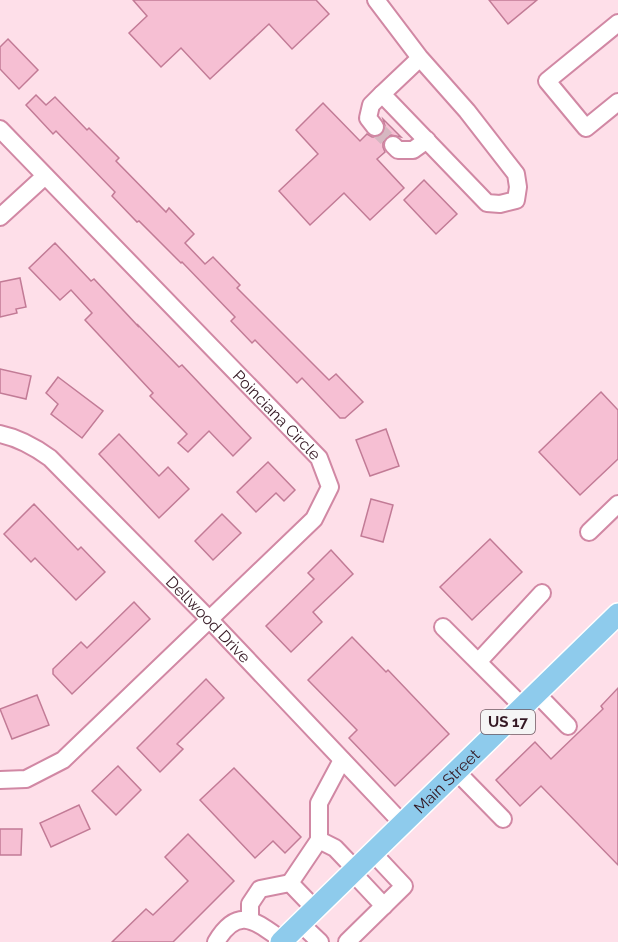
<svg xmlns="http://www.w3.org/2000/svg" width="618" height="942" font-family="Raleway,sans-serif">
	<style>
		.building { fill: #f6bfd3; stroke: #c27b96; stroke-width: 1.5 }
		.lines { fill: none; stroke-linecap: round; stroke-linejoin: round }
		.minor-tunnel { stroke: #d6b7c1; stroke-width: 16; stroke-dasharray: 16 8; stroke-linecap: butt }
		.minor-casing { stroke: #d188a4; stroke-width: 20 }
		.major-casing { stroke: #fff; stroke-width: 24 }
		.minor { stroke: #fff; stroke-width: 16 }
		.major { stroke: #8ecbec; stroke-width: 21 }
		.labels { text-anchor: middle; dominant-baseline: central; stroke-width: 5; stroke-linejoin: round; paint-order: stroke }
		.shield { fill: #f5f5f5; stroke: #6e5a62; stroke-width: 1.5 }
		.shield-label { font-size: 15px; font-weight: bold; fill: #341823 }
		.street-label { font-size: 16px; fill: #341823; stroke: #f5f5f5 }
	</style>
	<rect width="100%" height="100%" fill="#fedfe9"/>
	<g class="building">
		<path d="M133,0H316L329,14L292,49L269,24L210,79L181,48L161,67L129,33L147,16Z"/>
		<path d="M489,0H537L508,24Z"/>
		<path d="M8,39L38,70L19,89L0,69V47Z"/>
		<path d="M36,95L46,105L55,97L87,130L89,128L119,158L116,161L166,212L169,208L194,234L185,243L205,264L213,257L240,285L237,288L329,380L336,374L363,402L345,418H340L302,378L297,383L255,340L252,343L231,321L235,317L182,262L181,263L139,221L137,222L112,196L115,192L56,131L53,134L26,105Z"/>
		<path d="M323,103L360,141L367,134L372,137H376L382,135L384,131L385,126L383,119L401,137L391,135L386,137L383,143V147L385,152L377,159L404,188L370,220L344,193L310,225L279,191L318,154L296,130Z"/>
		<path d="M424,180L457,214L436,234L404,200Z"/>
		<path d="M55,243L91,281L94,279L138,326V325L179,367L182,365L251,438L233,456L209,431L188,452L178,443L187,434L150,396L153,393L85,320L92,313L71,290L60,300L29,268Z"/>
		<path d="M20,278L26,307L16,309L17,313L0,317V282Z"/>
		<path d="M0,369L31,376L26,399L0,393Z"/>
		<path d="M58,377L103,411L82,438L51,414L58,404L46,393Z"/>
		<path d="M601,392L618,410V459L580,495L539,452Z"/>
		<path d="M386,429L399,466L370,476L356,440Z"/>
		<path d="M119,434L159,476L168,467L189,489L159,518L99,454Z"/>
		<path d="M268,462L295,490L284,501L276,493L256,512L237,492Z"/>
		<path d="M371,499L393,505L383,542L361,536Z"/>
		<path d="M34,504L78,550L81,547L105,572L76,600L35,558L31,562L4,534Z"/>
		<path d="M222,514L241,533L213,560L195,541Z"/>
		<path d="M490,539L522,572L472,620L440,587Z"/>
		<path d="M331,550L353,574L313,612L322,622L291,652L266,626L314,579L308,573Z"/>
		<path d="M134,602L150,619L72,694L53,674V669L81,642L87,648Z"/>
		<path d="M352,637L386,672L388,670L449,734L395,786L349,738L357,730L308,680Z"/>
		<path d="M206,679L224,698L177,744L183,749L160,772L137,748Z"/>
		<path d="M618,688V865L541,786L520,806L496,780L535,742L551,759L603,709L601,706Z"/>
		<path d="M37,695L49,725L12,739L0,709Z"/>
		<path d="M118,766L141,790L116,815L92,791Z"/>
		<path d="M234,768L301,837L285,853L273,841L255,858L200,800Z"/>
		<path d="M79,805L90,829L51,847L40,823Z"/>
		<path d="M0,829H22L21,855H0Z"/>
		<path d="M188,834L234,881L173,942H112L146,909L153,915L188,881L165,857Z"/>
	</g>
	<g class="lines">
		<path class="minor-tunnel" d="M375,127L393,145"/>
		<g class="minor-casing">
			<g id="minor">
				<path d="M376,0L420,58L382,94L487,203L500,204L516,200L518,187L516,174L467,111L420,58"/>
				<path d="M618,23L547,81L586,128L618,102"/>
				<path d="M375,127L368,118L371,105L382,94"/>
				<path id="s1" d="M0,129L319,458L330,487L314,519L63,760L26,779L0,780"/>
				<path d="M393,145L398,150H413L427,140"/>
				<path d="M0,217L45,176"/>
				<path id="s2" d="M0,434C19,438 35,447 50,458L209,619L403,824"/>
				<path d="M589,532L618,504"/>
				<path d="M443,627L523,707"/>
				<path d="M479,661L542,593"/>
				<path d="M537,694L568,726"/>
				<path d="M457,772L503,819"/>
				<path d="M319,840L335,848L356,870"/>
				<path d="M353,873L384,906"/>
				<path d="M290,883L319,840V803L342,760"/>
				<path d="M250,920V904L260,889L290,883L315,909"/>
				<path d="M300,923L320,942"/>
				<path d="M216,942C238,905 255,921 282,940"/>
				<path d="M347,942L404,886L373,853"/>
			</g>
		</g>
		<g class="major-casing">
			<g id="major">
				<path id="s3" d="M281,942L618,614"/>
			</g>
		</g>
		<use href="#minor" class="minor"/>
		<use href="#major" class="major"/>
	</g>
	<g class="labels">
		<rect class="shield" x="481" y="710" width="54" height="24" rx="4.5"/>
		<g class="shield-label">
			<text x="508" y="722">US 17</text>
		</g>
		<g class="street-label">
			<text stroke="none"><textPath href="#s1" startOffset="398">Poinciana Circle</textPath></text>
			<text stroke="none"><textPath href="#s2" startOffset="282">Dellwood Drive</textPath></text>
			<text stroke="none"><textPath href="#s3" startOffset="231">Main Street</textPath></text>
		</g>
	</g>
</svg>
